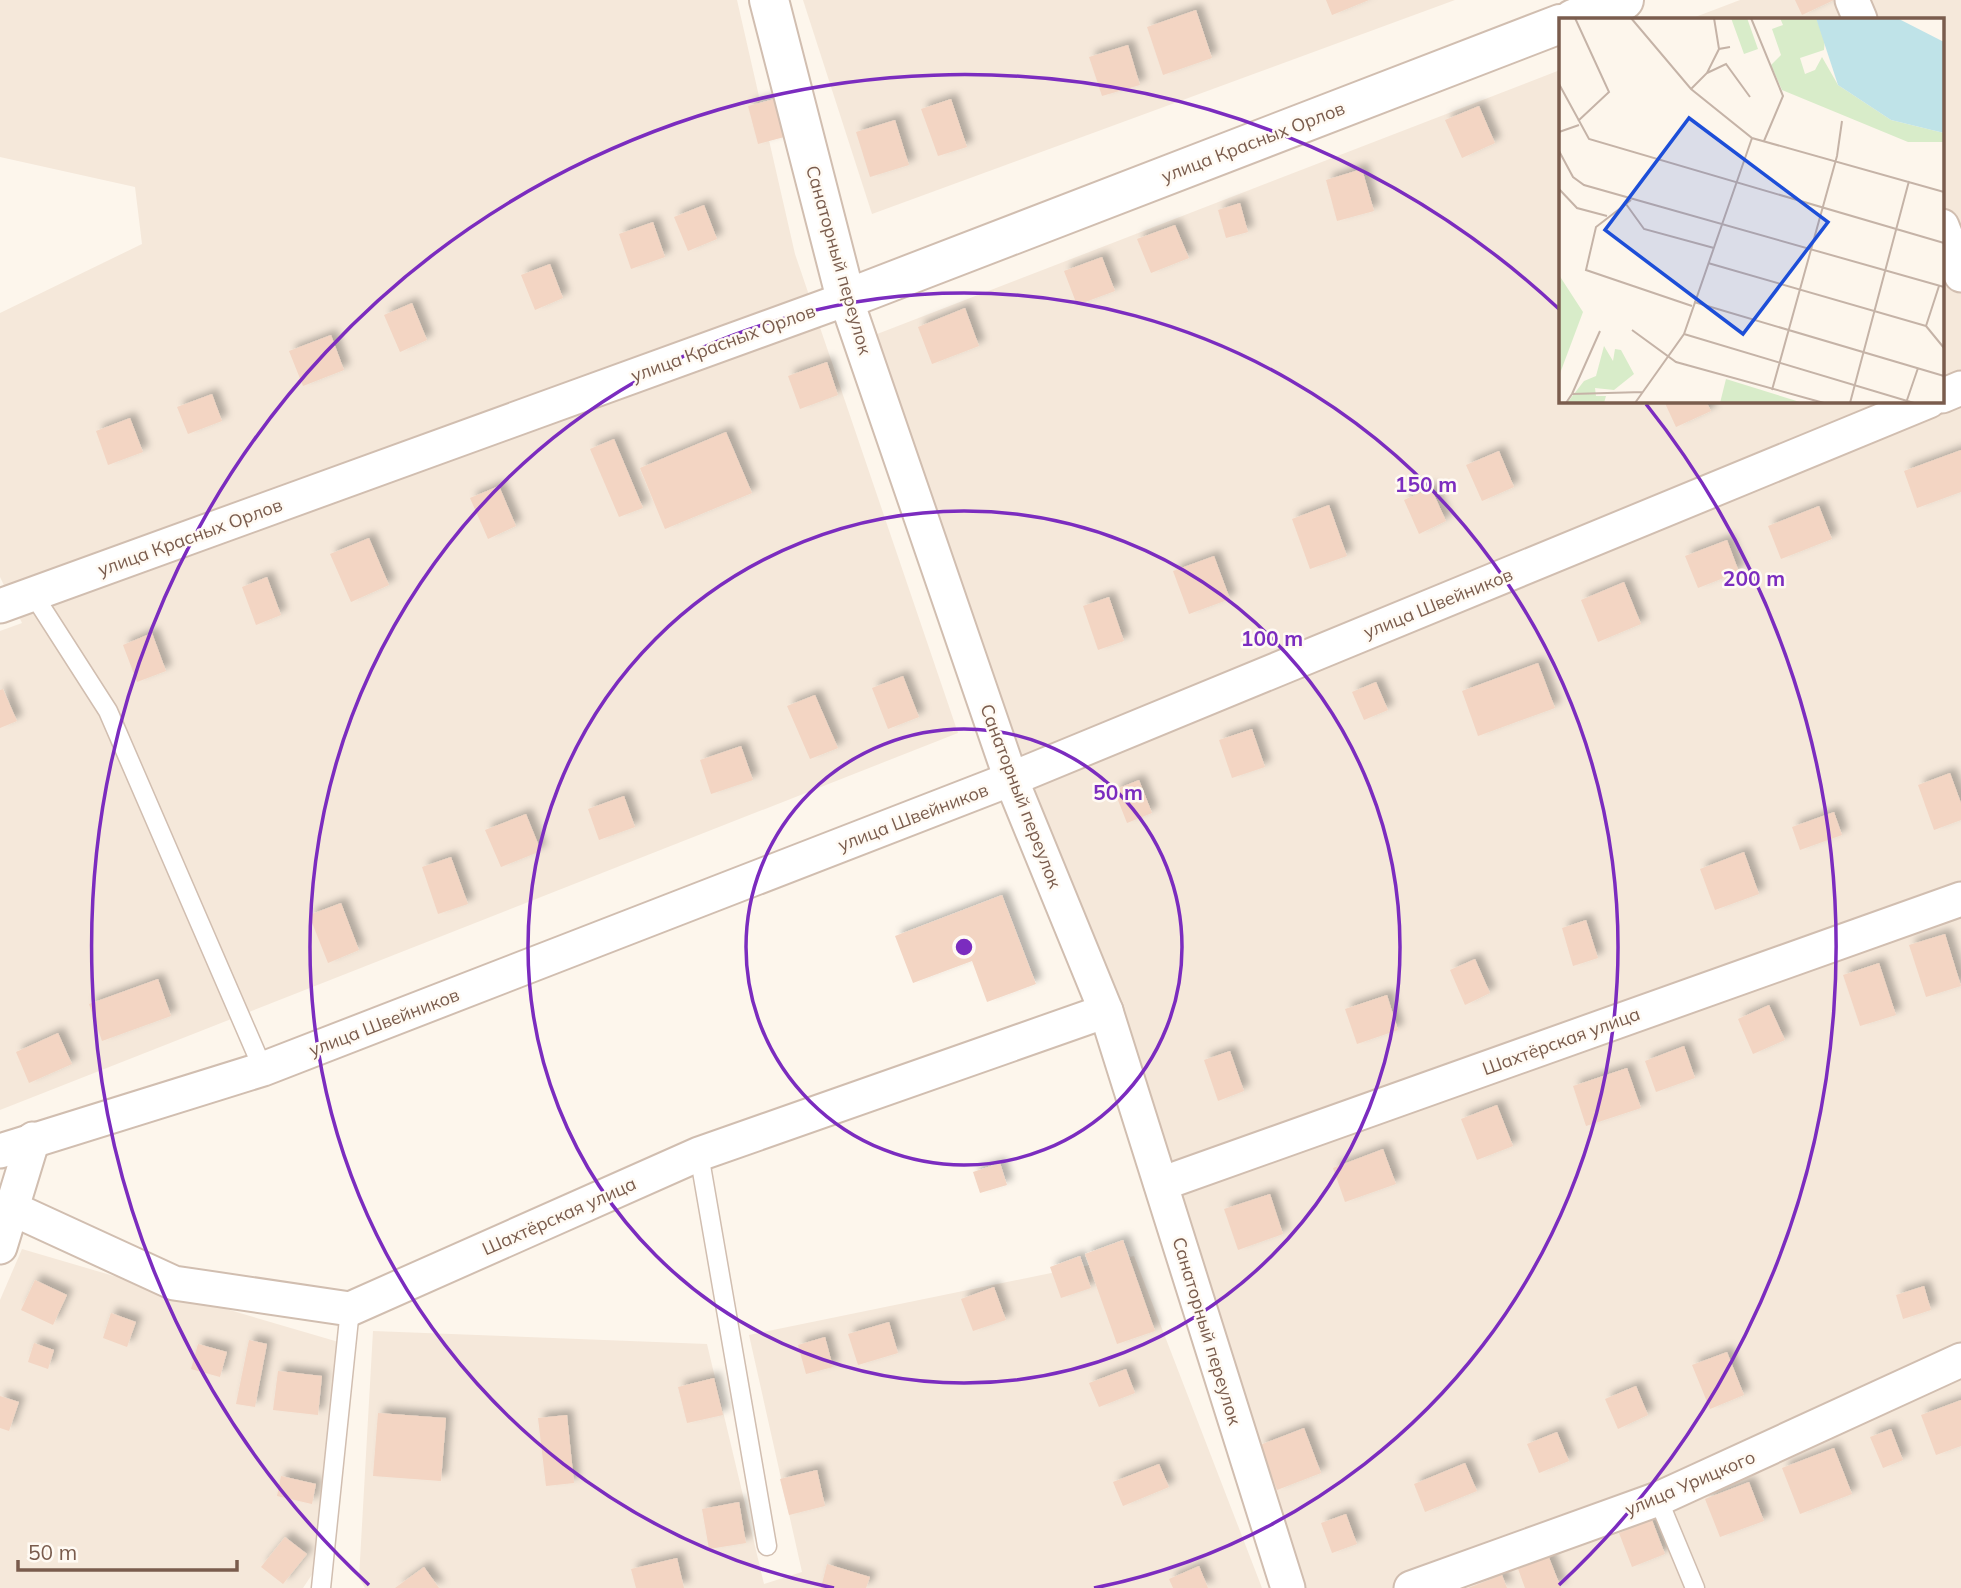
<svg xmlns="http://www.w3.org/2000/svg" width="1961" height="1588" font-family="Mulish,sans-serif">
	<style>
		.residential { fill: #f5e8da }
		.building { fill: #f3d5c3; filter: url(#shadow) }
		.lines { fill: none; stroke-linecap: round; stroke-linejoin: round }
		.service-casing { stroke: #d1beb0; stroke-width: 21 }
		.minor-casing { stroke: #d1beb0; stroke-width: 37 }
		.tertiary-casing { stroke: #d1beb0; stroke-width: 42 }
		.service { stroke: #fff; stroke-width: 18 }
		.minor { stroke: #fff; stroke-width: 33 }
		.tertiary { stroke: #fff; stroke-width: 38 }
		.ring { fill: none; stroke: #7b2cbf; stroke-width: 3.5 }
		.labels { text-anchor: middle; dominant-baseline: central; stroke-width: 5; stroke-linejoin: round; paint-order: stroke }
		.street-label { font-size: 18px; fill: #7a5c4d; stroke: #fffaf3 }
		.inset-road { fill: none; stroke: #c5b3a7; stroke-width: 2 }
		.view { fill: #1d4ed8; fill-opacity: 0.15; stroke: #1d4ed8; stroke-width: 3.5 }
		.inset-edge { fill: none; stroke: #7a5c4d; stroke-width: 3.5 }
		.centre { fill: #7b2cbf; stroke: #fffaf3; stroke-width: 3.5 }
		.ring-label { font-size: 21px; text-anchor: middle; font-weight: bold; fill: #7b2cbf; stroke: #fffaf3; stroke-width: 5; stroke-linejoin: round; paint-order: stroke }
	</style>
	<defs>
		<filter id="shadow"><feDropShadow dx="6" dy="-6" stdDeviation="3.5" flood-color="#0004"/></filter>
	</defs>
	<rect width="100%" height="100%" fill="#fdf6ec"/>
	<g class="residential">
		<path d="M0,0H737L795,254L958,733L0,1110V631L22,623L0,577V313L142,244L135,187L0,157Z"/>
		<path d="M803,0H1455L872,214Z"/>
		<path d="M1740,0H1961V1588H1284L872,336L1560,70V401H1942V19H1690Z"/>
		<path d="M22,1249L342,1343L313,1573L303,1588H0V1300Z"/>
		<path d="M1134,1256L1262,1588H365L359,1578L373,1331L707,1344L764,1584L802,1572L749,1335Z"/>
	</g>
	<g class="building">
		<path d="M1326,0H1369L1332,15Z"/>
		<path d="M1795,0H1834L1802,15Z"/>
		<path d="M1196,10L1212,58L1163,75L1147,27Z"/>
		<path d="M1128,45L1140,85L1102,96L1089,57Z"/>
		<path d="M782,97L792,135L758,144L748,106Z"/>
		<path d="M951,99L967,147L938,156L921,109Z"/>
		<path d="M1479,106L1495,143L1462,158L1445,120Z"/>
		<path d="M895,120L909,165L870,177L856,132Z"/>
		<path d="M1362,169L1374,211L1337,221L1326,180Z"/>
		<path d="M1240,203L1248,232L1226,238L1218,210Z"/>
		<path d="M704,205L717,239L688,251L674,217Z"/>
		<path d="M653,222L665,257L631,269L619,234Z"/>
		<path d="M1175,225L1189,258L1151,273L1137,239Z"/>
		<path d="M1102,257L1115,291L1077,305L1064,271Z"/>
		<path d="M550,264L563,298L535,310L521,275Z"/>
		<path d="M412,303L427,340L400,352L384,315Z"/>
		<path d="M965,308L979,346L932,364L918,327Z"/>
		<path d="M331,335L344,370L303,386L289,351Z"/>
		<path d="M827,362L838,395L800,409L788,376Z"/>
		<path d="M212,394L222,421L188,434L177,407Z"/>
		<path d="M1664,401H1706L1711,411L1676,427Z"/>
		<path d="M130,418L143,452L108,465L96,431Z"/>
		<path d="M726,432L752,493L665,529L640,468Z"/>
		<path d="M614,439L643,508L619,517L590,449Z"/>
		<path d="M1961,450V492L1917,508L1904,471Z"/>
		<path d="M1499,451L1514,487L1482,501L1466,465Z"/>
		<path d="M499,486L516,526L488,539L470,498Z"/>
		<path d="M1431,488L1446,521L1419,534L1404,500Z"/>
		<path d="M1329,505L1347,556L1310,569L1292,519Z"/>
		<path d="M1819,506L1832,539L1781,559L1768,526Z"/>
		<path d="M369,538L389,585L351,602L330,554Z"/>
		<path d="M1727,540L1739,572L1698,588L1685,556Z"/>
		<path d="M1214,556L1230,599L1189,614L1173,571Z"/>
		<path d="M267,577L281,615L256,625L242,587Z"/>
		<path d="M1624,582L1641,624L1598,642L1581,600Z"/>
		<path d="M1109,597L1124,641L1098,650L1083,606Z"/>
		<path d="M152,633L166,671L137,682L123,645Z"/>
		<path d="M1538,663L1555,708L1478,736L1462,691Z"/>
		<path d="M903,676L919,717L888,729L872,688Z"/>
		<path d="M1376,682L1388,710L1364,720L1352,692Z"/>
		<path d="M3,689L17,721L0,728V690Z"/>
		<path d="M815,695L838,748L810,759L787,706Z"/>
		<path d="M1252,729L1265,767L1232,778L1219,740Z"/>
		<path d="M741,746L753,780L711,794L700,760Z"/>
		<path d="M1950,773L1961,803V820L1934,830L1918,785Z"/>
		<path d="M1139,780L1152,813L1127,823L1114,790Z"/>
		<path d="M624,796L635,827L599,840L588,809Z"/>
		<path d="M1834,812L1842,835L1800,850L1792,827Z"/>
		<path d="M526,814L541,851L501,867L485,830Z"/>
		<path d="M1744,852L1759,894L1715,910L1700,869Z"/>
		<path d="M451,857L468,904L438,914L422,867Z"/>
		<path d="M1002,895L1036,984L987,1002L972,961L913,983L895,936Z"/>
		<path d="M341,903L359,950L328,963L309,915Z"/>
		<path d="M1586,920L1598,958L1573,966L1562,928Z"/>
		<path d="M1945,934L1961,986L1926,997L1909,945Z"/>
		<path d="M1475,959L1490,993L1465,1005L1450,970Z"/>
		<path d="M1879,963L1896,1015L1860,1026L1843,975Z"/>
		<path d="M158,979L171,1016L102,1041L89,1004Z"/>
		<path d="M1387,995L1398,1030L1357,1044L1345,1009Z"/>
		<path d="M1769,1005L1785,1040L1753,1054L1738,1019Z"/>
		<path d="M58,1033L72,1064L29,1083L16,1052Z"/>
		<path d="M1684,1046L1695,1078L1656,1092L1645,1061Z"/>
		<path d="M1230,1051L1244,1091L1218,1101L1204,1060Z"/>
		<path d="M1627,1068L1641,1108L1586,1126L1573,1086Z"/>
		<path d="M1497,1105L1513,1146L1477,1160L1461,1119Z"/>
		<path d="M1383,1149L1396,1184L1345,1202L1333,1168Z"/>
		<path d="M1000,1163L1007,1185L980,1193L973,1172Z"/>
		<path d="M1270,1194L1283,1234L1238,1250L1224,1209Z"/>
		<path d="M1123,1240L1155,1331L1117,1344L1085,1254Z"/>
		<path d="M1080,1256L1091,1288L1061,1298L1050,1267Z"/>
		<path d="M35,1280L67,1295L53,1325L21,1310Z"/>
		<path d="M1924,1286L1931,1310L1903,1319L1896,1295Z"/>
		<path d="M994,1287L1006,1320L973,1331L961,1299Z"/>
		<path d="M111,1313L136,1322L127,1347L103,1338Z"/>
		<path d="M889,1322L898,1353L858,1365L848,1334Z"/>
		<path d="M825,1337L833,1367L806,1374L798,1345Z"/>
		<path d="M249,1340L267,1344L255,1407L236,1404Z"/>
		<path d="M34,1343L54,1350L48,1369L28,1362Z"/>
		<path d="M198,1344L227,1352L220,1377L191,1369Z"/>
		<path d="M1727,1352L1744,1395L1710,1409L1692,1365Z"/>
		<path d="M1126,1369L1135,1393L1099,1407L1089,1383Z"/>
		<path d="M278,1371L322,1376L318,1415L273,1410Z"/>
		<path d="M714,1378L723,1415L687,1423L678,1387Z"/>
		<path d="M1636,1386L1648,1415L1618,1429L1605,1399Z"/>
		<path d="M0,1396L19,1402L9,1431L0,1428Z"/>
		<path d="M1961,1400V1446L1936,1455L1921,1415Z"/>
		<path d="M378,1413L446,1418L441,1481L373,1476Z"/>
		<path d="M567,1415L574,1483L546,1486L538,1418Z"/>
		<path d="M1304,1428L1321,1473L1277,1490L1260,1445Z"/>
		<path d="M1891,1429L1903,1460L1883,1468L1870,1437Z"/>
		<path d="M1557,1432L1569,1461L1539,1473L1527,1444Z"/>
		<path d="M1834,1448L1852,1494L1800,1514L1782,1468Z"/>
		<path d="M1465,1463L1477,1491L1425,1512L1414,1484Z"/>
		<path d="M1159,1464L1169,1487L1123,1506L1113,1482Z"/>
		<path d="M817,1470L825,1506L789,1515L780,1479Z"/>
		<path d="M281,1476L316,1484L312,1504L277,1496Z"/>
		<path d="M1749,1482L1764,1521L1720,1537L1705,1499Z"/>
		<path d="M739,1502L746,1543L709,1549L702,1509Z"/>
		<path d="M1346,1514L1357,1544L1332,1553L1321,1523Z"/>
		<path d="M1652,1520L1665,1554L1632,1567L1619,1533Z"/>
		<path d="M285,1537L307,1554L283,1584L261,1567Z"/>
		<path d="M1548,1555L1561,1588H1525L1517,1566Z"/>
		<path d="M677,1558L684,1588H636L631,1569Z"/>
		<path d="M827,1564L870,1577L866,1588H821Z"/>
		<path d="M1199,1566L1208,1588H1173L1169,1579Z"/>
		<path d="M424,1567L439,1588H395Z"/>
		<path d="M1502,1575L1507,1588H1468Z"/>
	</g>
	<g class="lines">
		<g class="service-casing">
			<g id="service">
				<path d="M33,594L108,711L263,1069"/>
				<path d="M699,1154L767,1546"/>
				<path d="M1658,1499L1695,1588"/>
				<path d="M321,1588L350,1309"/>
			</g>
		</g>
		<g class="minor-casing">
			<g id="minor">
				<path d="M1852,0L1860,19"/>
				<path d="M1942,226L1961,275"/>
				<path d="M1942,396L1961,388"/>
				<path d="M0,606L846,299L1011,779L1106,1011L1288,1588"/>
				<path d="M0,1151L263,1069L1011,779L1929,401"/>
				<path d="M1161,1184L1961,899"/>
				<path d="M13,1209L174,1283L350,1309L699,1154L1106,1011"/>
				<path d="M0,1247L33,1139"/>
				<path d="M1411,1588L1658,1499L1961,1360"/>
			</g>
		</g>
		<g class="tertiary-casing">
			<g id="tertiary">
				<path d="M769,0L846,299L1560,24"/>
				<path d="M1573,19L1624,0"/>
			</g>
		</g>
		<use href="#service" class="service"/>
		<use href="#minor" class="minor"/>
		<use href="#tertiary" class="tertiary"/>
	</g>
	<g class="ring">
		<circle cx="964" cy="947" r="218"/>
		<circle cx="964" cy="947" r="436"/>
		<path d="M834 1588A654 654 0 1 1 1094 1588"/>
		<path d="M369 1585A872 872 0 1 1 1559 309M1646 404A872 872 0 0 1 1559 1585"/>
	</g>
	<g class="labels">
		<g class="street-label">
			<text transform="translate(1253 142) rotate(-21)">улица Красных Орлов</text>
			<text transform="translate(839 260) rotate(74)">Санаторный переулок</text>
			<text transform="translate(723 343) rotate(-20)">улица Красных Орлов</text>
			<text transform="translate(190 537) rotate(-20)">улица Красных Орлов</text>
			<text transform="translate(1438 603) rotate(-22)">улица Швейников</text>
			<text transform="translate(1021 796) rotate(69)">Санаторный переулок</text>
			<text transform="translate(913 817) rotate(-21)">улица Швейников</text>
			<text transform="translate(384 1022) rotate(-21)">улица Швейников</text>
			<text transform="translate(1561 1041) rotate(-20)">Шахтёрская улица</text>
			<text transform="translate(559 1216) rotate(-24)">Шахтёрская улица</text>
			<text transform="translate(1207 1331) rotate(73)">Санаторный переулок</text>
			<text transform="translate(1690 1483) rotate(-23)">улица Урицкого</text>
		</g>
	</g>
	<g transform="translate(1559 18)">
		<rect width="385" height="385" fill="#fdf6ec"/>
		<path d="M172,0H188L199,31L185,36ZM221,0H257L266,21L265,32L241,40L246,56L256,52L263,39L279,67L332,102L385,115V124H349L223,72L212,47L222,37L213,11L224,7ZM0,257L24,294L0,358ZM45,328L54,343L56,331L62,332L75,356L55,372L36,370L37,378H47L45,385H8L25,363L37,358ZM167,361L244,385L254,384L253,385H161Z" fill="#d8ecc9"/>
		<path d="M257,0H338L385,24V115L332,102L279,67Z" fill="#bfe3e8"/>
		<path class="inset-road" d="M16,0L50,74L19,103M72,0L132,71L193,120L385,174M155,0L160,31M192,0L224,78L205,123M148,55L167,46L191,79M0,66L30,121L385,225M132,71L148,55L160,31L171,29M0,114L20,107M0,133L14,159L25,167L385,269M0,171L18,190L48,198M72,182L37,209L27,252L133,288M67,186L85,211L155,230M149,245L367,308M135,284L385,358M367,308L380,268M367,308L385,330M73,312L117,344L265,385M125,316L355,385M213,372L278,138L283,103M13,376L41,313M7,385L13,376L84,374M76,385L125,316L193,120M291,385L350,163M347,385L359,350"/>
		<path class="view" d="M130,100L269,204L184,316L46,212Z"/>
		<rect width="385" height="385" class="inset-edge"/>
	</g>
	<circle cx="964" cy="947" r="10" class="centre"/>
	<g class="ring-label">
		<text x="1426" y="492">150 m</text>
		<text x="1754" y="586">200 m</text>
		<text x="1272" y="646">100 m</text>
		<text x="1118" y="800">50 m</text>
	</g>
	<path d="M18 1560v10h219v-10" fill="none" stroke="#7a5c4d" stroke-width="3.5"/>
	<text x="28" y="1560" font-size="21" fill="#7a5c4d" stroke="#fffaf3" stroke-width="5" paint-order="stroke">50 m</text>
</svg>
